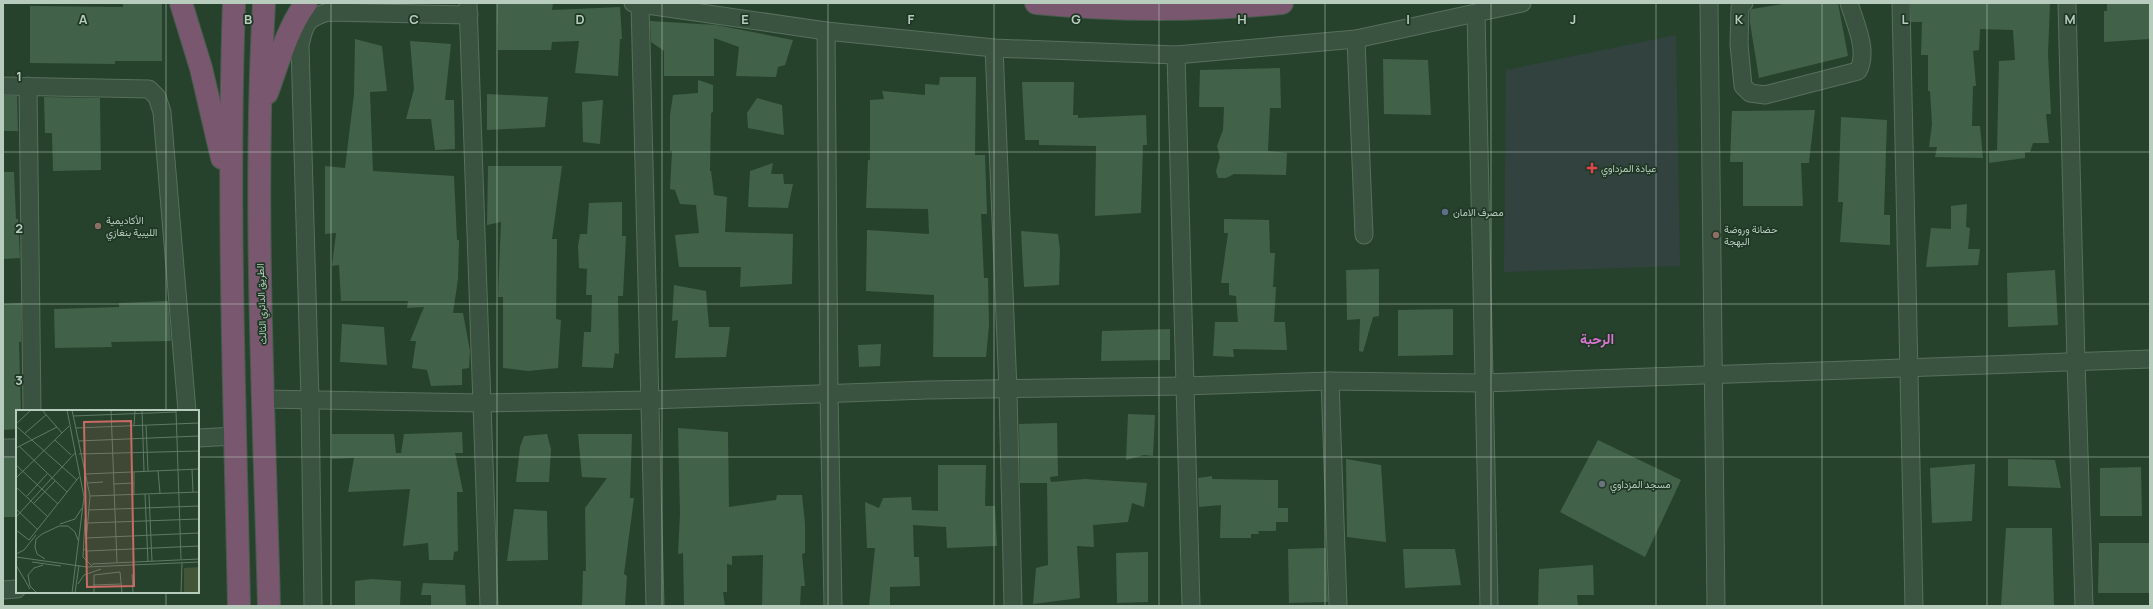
<svg xmlns="http://www.w3.org/2000/svg" width="2153" height="609" font-family="Manrope,Vazirmatn,sans-serif">
	<style>
		.medical { fill: #32423f }
		.building { fill: #426149 }
		.lines { fill: none; stroke-linecap: round; stroke-linejoin: round }
		.minor-casing { stroke: #586f5e; stroke-width: 19 }
		.highway-casing { stroke: #455c4b; stroke-width: 24 }
		.minor { stroke: #3a5240; stroke-width: 17 }
		.highway { stroke: #78576f; stroke-width: 22 }
		.grid { fill: none; stroke: #b7ccbd; stroke-width: 1; stroke-opacity: 0.55 }
		.health-dot { fill: #e0444e; stroke: #1f3725; stroke-width: 1.5 }
		.service-dot { fill: #5c6f8a; stroke: #1f3725; stroke-width: 1.5 }
		.education-dot { fill: #8d6e63; stroke: #1f3725; stroke-width: 1.5 }
		.worship-dot { fill: #6b7280; stroke: #1f3725; stroke-width: 1.5 }
		.labels { text-anchor: middle; dominant-baseline: central; stroke-width: 3.5; stroke-linejoin: round; paint-order: stroke }
		.poi-label { font-size: 10px; fill: #b7ccbd; stroke: #1f3725; text-anchor: start }
		.street-label { font-size: 10px; fill: #b7ccbd; stroke: #1f3725 }
		.district-label { font-size: 14px; font-weight: bold; fill: #db76d3; stroke: #1f3725 }
		.inset-road { fill: none; stroke: #607966; stroke-width: 1 }
		.view { fill: #ca6a64; fill-opacity: 0.15; stroke: #ca6a64; stroke-width: 2 }
		.inset-edge { fill: none; stroke: #b7ccbd; stroke-width: 2 }
		.grid-label { font-size: 13px; text-anchor: middle; font-weight: bold; fill: #b7ccbd; stroke: #1f3725; stroke-width: 3.5; stroke-linejoin: round; paint-order: stroke }
	</style>
	<rect width="100%" height="100%" fill="#26422c"/>
	<path class="medical" d="M1676,35L1680,266L1504,272L1506,70Z"/>
	<g class="building">
		<path d="M553,3L552,10L620,7L622,39H620L618,76L575,73L579,41L552,42L551,50H498L497,4Z"/>
		<path d="M1789,3H1838L1848,56L1759,78L1750,23V11L1752,9Z"/>
		<path d="M1911,3H2050L2048,54L2051,114H2046L2049,143H2033L2030,152H2025V158L1989,163V151L1997,150L1999,61L2015,60L2013,30L1980,29L1979,50L1973,51L1976,86H1973L1972,126H1980L1983,158L1935,157L1937,147H1929L1932,124L1930,91H1928V55H1921L1922,22H1911Z"/>
		<path d="M2107,3H2150V39L2104,42V11H2107Z"/>
		<path d="M123,4H162V61H115V64L30,63V6L123,7Z"/>
		<path d="M650,21L716,25L793,40L785,65L778,67L776,77L736,76L739,47L714,38V76H664V51L651,42Z"/>
		<path d="M355,39L382,46L387,91L370,92L373,171L454,176L457,240H459L458,279L453,313H463L470,351L469,368L462,369V385L431,386L427,370L412,368L416,341H410L424,307L407,308L408,301H341L339,265L332,266L336,233L325,234V166L345,168L354,94Z"/>
		<path d="M410,41L451,44L445,100H454L455,149L435,150L431,119H406L414,89Z"/>
		<path d="M1383,59L1428,60L1431,115L1384,114Z"/>
		<path d="M1280,68L1281,108H1270L1268,151L1287,153L1286,175L1234,174L1226,178H1218L1216,171L1220,157L1217,146L1223,130L1224,107H1199L1200,70Z"/>
		<path d="M940,77H976L975,155H985L987,214H981L984,278H988L989,325L986,357H933L934,295L866,291L867,230L929,234L928,209L866,208L868,160H870V100L884,99L882,91L925,95V84L939,85Z"/>
		<path d="M698,80L713,85V112L711,113L710,171H711L714,195L727,197L725,232L793,234L792,284L740,287L741,267H679L675,235L699,233L696,205L680,204L675,190L670,189L672,151H670V115L673,95L698,93Z"/>
		<path d="M1022,82H1074L1073,115H1078V118L1146,115L1147,145H1143L1141,213L1095,216L1096,146L1039,145V140H1025Z"/>
		<path d="M487,94L548,97L545,127L487,130Z"/>
		<path d="M3,96H17L18,131H3Z"/>
		<path d="M44,97L100,98L101,170L53,171L52,133H45Z"/>
		<path d="M757,98L782,105L784,135L748,128L747,113Z"/>
		<path d="M603,100L600,144L583,142L582,102Z"/>
		<path d="M1815,110L1809,163H1801L1803,206H1743V162H1730L1732,111Z"/>
		<path d="M1841,117L1887,120L1884,215H1890V245L1840,242L1843,202H1838Z"/>
		<path d="M773,163L771,174H783L784,184H793L788,208L748,207L750,171Z"/>
		<path d="M488,166H562L552,239H557L556,319L561,320L558,368L528,371L503,368V297H498L501,222L487,225Z"/>
		<path d="M3,172H14L16,219H18L20,258L3,259Z"/>
		<path d="M622,202V236H626L623,296H618L619,354L615,353L613,368L582,367L584,332H591L592,295H586L587,269L579,268L578,246L580,234H587L589,203Z"/>
		<path d="M1967,204L1966,227L1970,228L1968,249H1980L1978,265L1926,267L1931,228L1951,229V206Z"/>
		<path d="M1224,219L1269,220L1270,253H1275L1273,287H1276L1274,322H1285L1287,350L1233,349L1234,357L1213,356L1215,322H1238L1236,296L1229,295V283H1221L1228,233H1224Z"/>
		<path d="M1021,231L1058,234L1060,250L1059,285L1024,287Z"/>
		<path d="M1379,269V316L1373,317L1363,352L1359,351L1360,319L1347,320L1346,270Z"/>
		<path d="M2055,270L2058,325L2008,327L2007,273Z"/>
		<path d="M674,285L706,291L709,327H730L726,357L675,358L678,320L672,321Z"/>
		<path d="M168,301L171,341L111,342L112,347L55,348L54,309L119,307V303Z"/>
		<path d="M21,303V342H19L21,411H17V429L3,430V304Z"/>
		<path d="M1453,309V355L1398,356V310Z"/>
		<path d="M342,324L384,327L387,365L340,362Z"/>
		<path d="M1170,329V360L1101,361L1102,331Z"/>
		<path d="M881,344L880,366L859,367L858,345Z"/>
		<path d="M1128,414L1155,415L1153,456L1144,455L1126,460Z"/>
		<path d="M1057,423L1058,476L1050,477L1051,482L1085,479L1147,483L1144,507L1132,503L1128,522L1093,525L1094,547L1077,546L1080,598L1033,604L1036,568L1048,565L1047,483H1020L1019,424Z"/>
		<path d="M678,428L728,432L729,507L776,500L777,495H802L805,523V553L802,554L805,586H801L800,606H762L763,555L732,556V565L727,564V592H723L725,606H684L683,553L678,554L680,514Z"/>
		<path d="M462,432L463,453H455L463,492H457L458,551L454,552L453,560H429L428,543L403,546L410,489L348,492L354,458L332,459V434H394L396,453H401L404,434Z"/>
		<path d="M547,434L551,449L549,482H516L520,447L524,436Z"/>
		<path d="M578,434H632L630,498H634L624,574L627,576L625,606H582L583,571H586L585,508L607,478L582,477Z"/>
		<path d="M1598,440L1681,480L1645,557L1560,512Z"/>
		<rect x="3" y="458" width="14" height="59"/>
		<path d="M1346,459L1381,465L1386,542L1347,537Z"/>
		<path d="M2008,459L2055,460L2061,488L2008,486Z"/>
		<path d="M1975,464L1972,521L1932,523L1930,468Z"/>
		<path d="M938,465H986L985,506H995L997,546L947,548L946,527L913,525L914,557H919L920,586L890,587V606H869L875,548H867L865,502L879,508L883,498L911,497L912,510L938,511Z"/>
		<path d="M2141,467L2142,516H2100V468Z"/>
		<path d="M1212,476V479L1278,480V508H1288V522H1276V531H1258L1259,534H1251V538H1220L1221,505L1199,507L1198,478Z"/>
		<path d="M514,509L547,511L548,560L507,561Z"/>
		<path d="M2006,528H2052L2054,606H2001Z"/>
		<path d="M2099,543H2150V593H2098Z"/>
		<path d="M1326,548L1328,602L1289,603L1288,549Z"/>
		<path d="M1403,549H1455L1461,585L1405,588Z"/>
		<path d="M1148,552V602L1117,603L1116,553Z"/>
		<path d="M1593,565L1594,595H1577L1578,606H1538L1539,569Z"/>
		<path d="M371,579L401,581L400,606H355V581Z"/>
		<path d="M423,583L465,585L466,606H431V595H421Z"/>
	</g>
	<g class="lines">
		<g class="minor-casing">
			<g id="minor">
				<path d="M468,3L489,606"/>
				<path d="M633,3L826,31L994,48L1176,55L1356,39L1522,3"/>
				<path d="M1709,3L1716,606"/>
				<path d="M1744,3L1740,7L1739,44L1743,86L1750,93L1765,95L1858,71C1869,51 1855,23 1849,3"/>
				<path d="M1901,3L1914,606"/>
				<path d="M2067,3L2076,361L2084,606"/>
				<path d="M640,4L655,606"/>
				<path d="M1476,13L1489,606"/>
				<path d="M826,31L829,393L833,606"/>
				<path d="M1356,39L1364,235"/>
				<path d="M994,48L1008,390L1013,606"/>
				<path d="M1176,55L1191,606"/>
				<path d="M3,86L149,89L157,97L162,112L187,411"/>
				<path d="M28,86L32,411"/>
				<path d="M1330,381L1338,606"/>
				<path d="M264,399L481,403L650,400L927,390L1185,386L1330,381L1483,383L2150,359"/>
				<path d="M198,438L236,436"/>
				<path d="M3,448H17"/>
				<path d="M3,590L17,589"/>
				<path d="M313,606L310,400L300,45C305,23 306,19 328,12L469,15"/>
			</g>
		</g>
		<g class="highway-casing">
			<g id="highway">
				<path d="M181,3L201,68L222,158"/>
				<path d="M234,3C227,204 235,405 239,606"/>
				<path d="M264,3C253,204 264,405 269,606"/>
				<path d="M1036,3C1118,11 1200,11 1282,3"/>
				<path d="M267,93C278,63 287,29 306,3"/>
			</g>
		</g>
		<use href="#minor" class="minor"/>
		<use href="#highway" class="highway"/>
	</g>
	<path class="grid" d="M166,3V411M331,3V606M497,3V606M662,3V606M828,3V606M994,3V606M1159,3V606M1325,3V606M1491,3V606M1656,3V606M1822,3V606M1987,3V606M3,152H2150M3,304H2150M3,457H17M198,457H2150M166,592V606"/>
	<path class="health-dot" d="M1590 162h4v4h4v4h-4v4h-4v-4h-4v-4h4z"/>
	<circle class="service-dot" cx="1445" cy="212" r="4"/>
	<g class="education-dot">
		<circle cx="98" cy="226" r="4"/>
		<circle cx="1716" cy="235" r="4"/>
	</g>
	<circle class="worship-dot" cx="1602" cy="484" r="4"/>
	<g class="labels">
		<g class="poi-label">
			<text x="1601" y="168">عيادة المزداوي</text>
			<text x="1453" y="212">مصرف الامان</text>
			<text x="106" y="220">الأكاديمية<tspan x="106" dy="12">الليبية بنغازي</tspan></text>
			<text x="1724" y="229">حضانة وروضة<tspan x="1724" dy="12">البهجة</tspan></text>
			<text x="1610" y="484">مسجد المزداوي</text>
		</g>
		<g class="street-label">
			<text transform="translate(261 304) rotate(-92)">الطريق الدائري الثالث</text>
		</g>
		<g class="district-label">
			<text x="1597" y="338">الرحبة</text>
		</g>
	</g>
	<g transform="translate(16 410)">
		<rect width="183" height="183" fill="#26422c"/>
		<path d="M183,157V183H168V158Z" fill="#445436"/>
		<path class="inset-road" d="M26,0L46,23M51,0L68,87L56,183M56,0L74,86L70,133M95,0L101,153M126,0L128,61M160,0L165,149M57,6L160,2M0,14L15,0M130,15L132,61M0,16L61,70M118,16L119,0M60,18L183,13M8,24L30,5M39,30L55,45M62,31L183,26M3,36L51,82M0,38L41,17M63,44L183,41M0,55L42,94M176,59L177,82M142,61L144,83M118,62V85M70,64L183,59M0,68L53,16M72,73L87,72M98,74L118,73M0,77L32,107M129,84L132,152M133,85L136,151M11,86L31,64M74,86L183,82M18,93L39,71M0,99L22,120M73,100L183,96M0,107L59,43M69,109L67,147L76,156M72,113L183,109M44,114L59,109L66,98M0,120L13,130L63,67M70,128L183,123M68,139L71,141V151M71,141L183,136M0,144L8,140L20,125M0,147L71,157L183,152M29,149L21,144L19,137L20,129L26,124L43,116H52L59,122L62,130M16,152L45,156M76,154L183,149M0,155L14,179M116,164L117,183M62,174L68,165L85,159M77,175L105,174M21,183L14,176L12,165L18,158L27,155M59,183L63,155M78,183V165L104,162L106,183M165,183L166,153"/>
		<path class="view" d="M115,11L118,176L71,177L68,12Z"/>
		<rect width="183" height="183" class="inset-edge"/>
	</g>
	<g class="grid-label">
		<text x="83" y="24">A</text>
		<text x="248" y="24">B</text>
		<text x="414" y="24">C</text>
		<text x="580" y="24">D</text>
		<text x="745" y="24">E</text>
		<text x="911" y="24">F</text>
		<text x="1076" y="24">G</text>
		<text x="1242" y="24">H</text>
		<text x="1408" y="24">I</text>
		<text x="1573" y="24">J</text>
		<text x="1739" y="24">K</text>
		<text x="1905" y="24">L</text>
		<text x="2070" y="24">M</text>
		<text x="19" y="81">1</text>
		<text x="19" y="233">2</text>
		<text x="19" y="385">3</text>
	</g>
	<rect width="2153" height="609" fill="none" stroke="#b7ccbd" stroke-width="8"/>
</svg>
